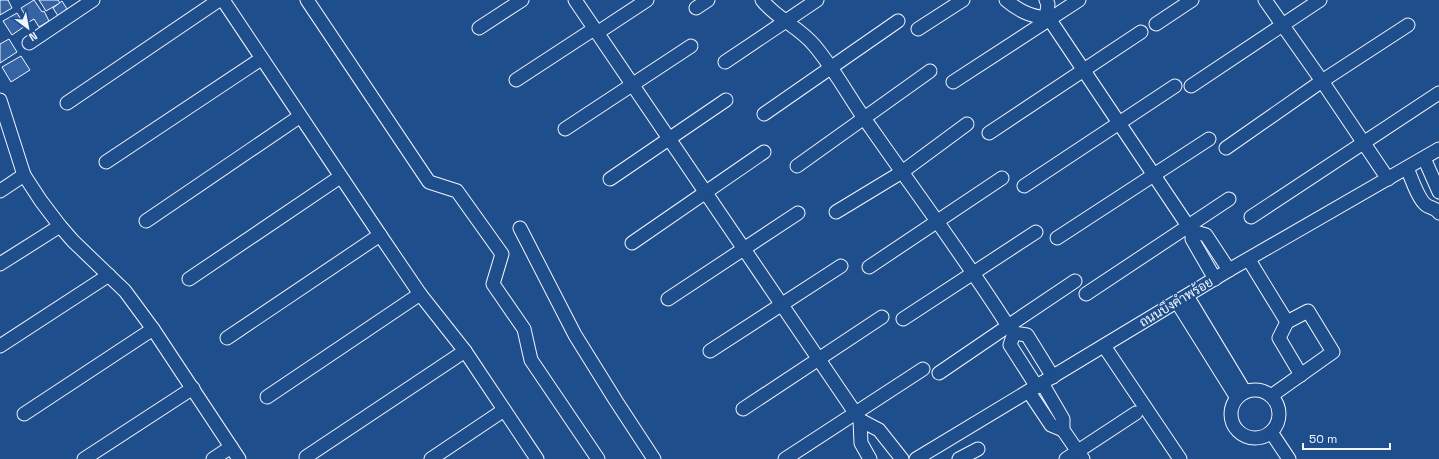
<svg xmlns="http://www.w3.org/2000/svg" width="1439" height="459" font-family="'Space Grotesk',Sarabun,sans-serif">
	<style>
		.building { fill: #3563a3; stroke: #f2f6ff }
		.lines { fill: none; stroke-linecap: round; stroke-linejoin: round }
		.minor-casing { stroke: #f2f6ff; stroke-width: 15 }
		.minor { stroke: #1f4e8c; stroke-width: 13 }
		.labels { text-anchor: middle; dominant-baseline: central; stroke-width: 3; stroke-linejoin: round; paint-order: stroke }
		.street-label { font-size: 13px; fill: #f2f6ff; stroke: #1f4e8c }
	</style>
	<rect width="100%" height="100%" fill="#1f4e8c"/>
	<g class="building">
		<path d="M0,0H8L12,8L0,15Z"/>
		<path d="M34,0L42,12L44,11L49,21L39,27L34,19L29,22L21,8Z"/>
		<path d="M39,0H58L60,3L46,11Z"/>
		<path d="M62,1L67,9L58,16L53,8Z"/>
		<path d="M17,13L25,26L12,35L3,21Z"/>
		<path d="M9,39L17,52L0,63V44Z"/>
		<path d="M21,56L30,70L11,82L2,67Z"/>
	</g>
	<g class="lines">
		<g class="minor-casing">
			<g id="minor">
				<path d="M223,0L380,235L420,294L465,351L537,459"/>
				<path d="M307,0L429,182L457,191L502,254L493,284L524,329L531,360L598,459"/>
				<path d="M575,0L860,420L879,430L902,459"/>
				<path d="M762,0C777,19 799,27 814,45C836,71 851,101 871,128C917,194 965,258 1008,326L1014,333L1027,335L1053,377"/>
				<path d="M1006,0C1019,11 1030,16 1046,18"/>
				<path d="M1046,0L1048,4L1046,18L1050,20L1188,226L1192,231L1206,235L1229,270"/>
				<path d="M1265,0L1322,81L1388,179"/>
				<path d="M696,8L708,0"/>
				<path d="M1156,24L1192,0"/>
				<path d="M479,28L522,0"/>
				<path d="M918,29L963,0"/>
				<path d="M597,33L647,0"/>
				<path d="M29,43L93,0"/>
				<path d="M725,62L817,0"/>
				<path d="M516,80L594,29"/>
				<path d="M953,82L1079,0"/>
				<path d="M1191,86L1320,0"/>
				<path d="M0,100L24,175L41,201L60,226L73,241L125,291L153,329L239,459"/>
				<path d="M67,103L219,0"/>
				<path d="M764,114L898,21"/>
				<path d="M565,129L691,46"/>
				<path d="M989,133L1141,32"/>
				<path d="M1226,148L1322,81L1408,25"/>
				<path d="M1424,158L1439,192"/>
				<path d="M106,162L261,59"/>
				<path d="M797,166L930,71"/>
				<path d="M1407,168C1411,177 1418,199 1426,205C1430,208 1436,208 1439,213"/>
				<path d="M610,179L726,100"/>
				<path d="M1024,186L1175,86"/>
				<path d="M0,191L24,175"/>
				<path d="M836,212L902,172L967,124"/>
				<path d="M1251,217L1439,93"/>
				<path d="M146,221L299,117"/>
				<path d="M520,228L575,335L616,401L654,459"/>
				<path d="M1192,231V239L1215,279"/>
				<path d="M1057,238L1209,139"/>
				<path d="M632,243L764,152"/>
				<path d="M1249,260L1287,322L1279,338L1301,375"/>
				<path d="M0,264L60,226"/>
				<path d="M869,267L1002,178"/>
				<path d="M189,279L340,177"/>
				<path d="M1086,294L1229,199"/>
				<path d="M1187,296L1245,392"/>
				<path d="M668,299L798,213"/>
				<path d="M1177,302L1237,398"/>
				<path d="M903,319L1036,232"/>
				<path d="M1014,333L1010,345L1037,387"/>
				<path d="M227,338L380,235"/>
				<path d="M0,346L109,275"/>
				<path d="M1104,346L1180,459"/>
				<path d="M710,351L841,266"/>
				<path d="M939,373L1008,326L1075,281"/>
				<path d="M1042,383L1063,419V430L1083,459"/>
				<circle cx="1255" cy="414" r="24"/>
				<path d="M1029,392L1051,425L1063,430"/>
				<path d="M1271,396L1333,352L1308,311L1287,322"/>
				<path d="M267,397L420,294"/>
				<path d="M743,409L882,317"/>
				<path d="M24,414L153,329"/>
				<path d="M860,420L861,443L870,459"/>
				<path d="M1271,432L1289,459"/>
				<path d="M306,457L465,351"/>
				<path d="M84,459L193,388"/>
				<path d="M213,459L231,447"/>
				<path d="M431,459L504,410"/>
				<path d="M785,459L923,369"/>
				<path d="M916,459L1229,270L1439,149"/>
				<path d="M959,459L978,449"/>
				<path d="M1066,459L1136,413"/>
			</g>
		</g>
		<use href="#minor" class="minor"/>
	</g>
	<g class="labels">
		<g class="street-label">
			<text transform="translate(1176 302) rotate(-31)">ถนนบึงคำพร้อย</text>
		</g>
	</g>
	<g transform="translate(28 28) rotate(148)" stroke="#1f4e8c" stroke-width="3" paint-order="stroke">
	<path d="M0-3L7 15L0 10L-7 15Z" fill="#f2f6ff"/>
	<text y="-6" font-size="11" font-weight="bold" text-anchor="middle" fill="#f2f6ff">N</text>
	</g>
	<path d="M1303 443v6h87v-6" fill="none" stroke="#f2f6ff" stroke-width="2"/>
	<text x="1309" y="443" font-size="12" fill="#f2f6ff" stroke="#1f4e8c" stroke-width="3" paint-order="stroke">50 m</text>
</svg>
